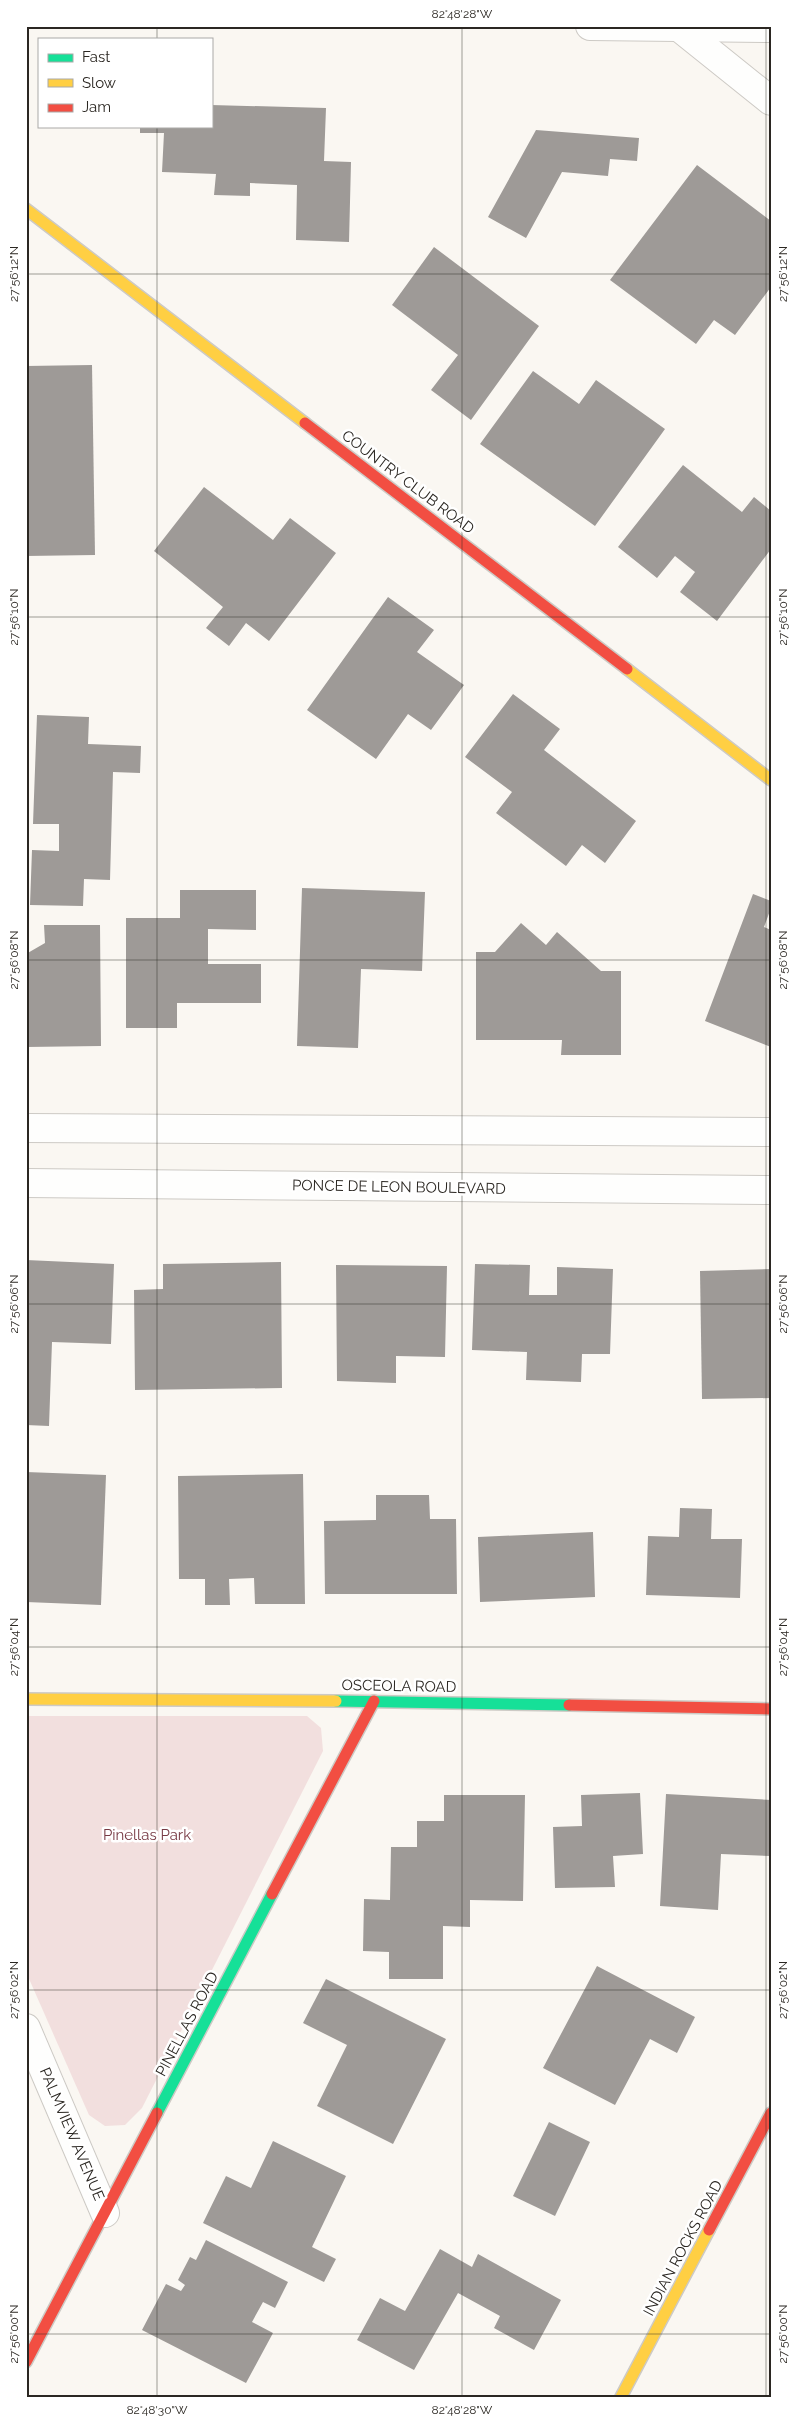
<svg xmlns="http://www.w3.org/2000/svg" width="797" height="2423" font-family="Raleway,sans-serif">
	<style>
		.green { fill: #f2dfde }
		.building { fill: #9e9a97 }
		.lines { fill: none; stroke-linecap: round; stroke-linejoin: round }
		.street-casing { stroke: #cdcac5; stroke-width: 30 }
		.fast-casing { stroke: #cdcac5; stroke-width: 14 }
		.slow-casing { stroke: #cdcac5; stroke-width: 14 }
		.jam-casing { stroke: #cdcac5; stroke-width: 14 }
		.street { stroke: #fefefd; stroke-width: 28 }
		.fast { stroke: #16e098; stroke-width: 11 }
		.slow { stroke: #ffcf43; stroke-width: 11 }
		.jam { stroke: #f24e42; stroke-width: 11 }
		.ticks { fill: none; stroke: #2b2722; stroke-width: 1; stroke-opacity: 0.45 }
		.labels { text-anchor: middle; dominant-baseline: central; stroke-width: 5; stroke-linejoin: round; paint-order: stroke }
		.street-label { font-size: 15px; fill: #2b2722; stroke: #fff }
		.park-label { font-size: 15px; fill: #773a44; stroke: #fff }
		.neatline { fill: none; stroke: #2b2722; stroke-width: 2 }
		.ticks-label { font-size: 12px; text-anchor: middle; fill: #2b2722 }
	</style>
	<rect width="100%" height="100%" fill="#faf7f2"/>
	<path class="green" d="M26,1716H307L321,1728L323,1751L142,2108L125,2125L105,2126L89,2115L26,1972Z"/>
	<g class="building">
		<path d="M211,105L326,108L324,161L351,162L349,242L296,240L297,185L250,183V196L214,195L216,174L162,172L164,133H140V126H211Z"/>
		<path d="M536,130L639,138L637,161L610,159L608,176L562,172L526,238L488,217Z"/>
		<path d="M697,165L771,221V287L735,335L714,320L696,344L610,280Z"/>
		<path d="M434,247L539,326L471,420L431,390L458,355L392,305Z"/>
		<path d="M92,365L95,555L26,556V366Z"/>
		<path d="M533,371L579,404L596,380L665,429L595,526L480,444Z"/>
		<path d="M683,465L742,512L754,497L771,511V549L717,621L680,592L695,572L675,556L657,578L618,547Z"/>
		<path d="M204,487L273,540L290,518L336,553L269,641L246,623L229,646L206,628L223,607L154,551Z"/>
		<path d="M388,597L434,630L417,652L464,685L431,730L408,714L376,759L307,710Z"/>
		<path d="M513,694L560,729L544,750L636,821L605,863L582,845L566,866L496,813L512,792L465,757Z"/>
		<path d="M37,715L89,717L88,744L141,746L140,773L113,772L110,880L84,879L83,906L30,905L32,850L59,851V824H33Z"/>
		<path d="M302,888L425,892L422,971L361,969L358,1048L297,1046Z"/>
		<path d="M180,890H256V930L208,929V964H261V1003H177V1028H126V918H180Z"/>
		<path d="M753,894L771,901V908L764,927L771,930V1047L705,1021Z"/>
		<path d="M521,923L546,945L557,932L601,971H621V1055H561L562,1040H476V952H495Z"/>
		<path d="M44,925H100L101,1046L26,1047V954L45,943Z"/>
		<path d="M26,1260L114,1264L111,1344L52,1342L49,1426L26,1425Z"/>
		<path d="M281,1262L282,1388L135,1390L134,1290L163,1289V1264Z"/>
		<path d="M475,1264L530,1265L529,1295H557V1267L613,1269L610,1354H582L581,1382L526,1380L527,1352L472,1350Z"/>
		<path d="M336,1265L447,1266L445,1357L396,1356V1383L337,1381Z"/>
		<path d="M771,1269V1398L702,1399L700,1271Z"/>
		<path d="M26,1472L106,1475L101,1605L26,1602Z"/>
		<path d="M303,1474L305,1604H255L254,1578L229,1579L230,1605H205V1579H179L178,1476Z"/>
		<path d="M376,1495H429L430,1519H456L457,1594H325L324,1521L376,1520Z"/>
		<path d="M680,1508L712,1509L711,1539H742L740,1598L646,1595L648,1536L679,1537Z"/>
		<path d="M593,1532L595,1597L480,1602L478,1537Z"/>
		<path d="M640,1793L643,1854L613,1856L615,1887L555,1888L553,1827L582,1826L581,1795Z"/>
		<path d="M666,1794L771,1800V1856L721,1854L718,1910L660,1906Z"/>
		<path d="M444,1795H525L523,1901L470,1900V1927L443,1926V1979H389V1952L363,1951L364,1899L390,1900L391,1847H417V1821H444Z"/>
		<path d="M597,1966L695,2017L677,2053L650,2039L615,2105L543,2068Z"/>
		<path d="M326,1979L446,2039L393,2144L317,2106L347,2045L303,2023Z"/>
		<path d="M549,2122L590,2142L555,2216L513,2196Z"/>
		<path d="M273,2141L346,2176L312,2247L336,2259L324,2282L203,2223L226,2176L251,2188Z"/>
		<path d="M206,2240L288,2282L275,2308L263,2302L252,2322L273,2333L246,2383L142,2330L166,2284L181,2291L185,2285L178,2280L190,2257L196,2260Z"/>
		<path d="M440,2249L472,2267L478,2254L561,2300L534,2350L494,2328L500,2316L458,2293L414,2370L357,2340L380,2298L405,2311Z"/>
	</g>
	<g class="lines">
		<g class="street-casing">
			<g id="street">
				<path d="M590,26L771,28"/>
				<path d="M680,28L771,101"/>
				<path d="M26,1128L771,1132"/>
				<path d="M26,1183L771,1190"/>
				<path d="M26,2028L105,2213"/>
			</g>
		</g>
		<g class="fast-casing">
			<g id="fast">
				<path d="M336,1701L569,1705"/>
				<path d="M157,2113L272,1894"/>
			</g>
		</g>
		<g class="slow-casing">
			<g id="slow">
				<path d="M26,209L305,423"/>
				<path d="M627,669L771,780"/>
				<path d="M26,1699L336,1701"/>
				<path d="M621,2397L709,2230"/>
			</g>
		</g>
		<g class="jam-casing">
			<g id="jam">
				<path d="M305,423L627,669"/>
				<path d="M569,1705L771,1709"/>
				<path d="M272,1894L374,1701"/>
				<path d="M709,2230L771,2113"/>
				<path d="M26,2362L157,2113"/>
			</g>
		</g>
		<use href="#street" class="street"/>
		<use href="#fast" class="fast"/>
		<use href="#slow" class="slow"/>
		<use href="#jam" class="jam"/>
	</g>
	<path class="ticks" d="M157,26V39M462,26V2397M766,26V2397M157,126V2397M26,274H771M26,617H771M26,960H771M26,1304H771M26,1647H771M26,1990H771M26,2334H771"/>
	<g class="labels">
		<g class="street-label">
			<text transform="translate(408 482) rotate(37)">COUNTRY CLUB ROAD</text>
			<text transform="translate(399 1187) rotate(1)">PONCE DE LEON BOULEVARD</text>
			<text transform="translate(399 1686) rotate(1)">OSCEOLA ROAD</text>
			<text transform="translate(187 2024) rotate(-62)">PINELLAS ROAD</text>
			<text transform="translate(72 2134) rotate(67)">PALMVIEW AVENUE</text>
			<text transform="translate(683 2248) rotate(-62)">INDIAN ROCKS ROAD</text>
		</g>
		<g class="park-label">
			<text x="147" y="1835">Pinellas Park</text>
		</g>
	</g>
	<rect width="797" height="2423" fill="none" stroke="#ffffff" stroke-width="55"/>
	<rect x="38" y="38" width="175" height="90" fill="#ffffff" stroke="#aaa9a7"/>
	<rect x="48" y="54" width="25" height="8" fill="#16e098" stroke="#aaa9a7"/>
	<text x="82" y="62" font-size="15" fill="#2b2722">Fast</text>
	<rect x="48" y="79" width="25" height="8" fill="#ffcf43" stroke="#aaa9a7"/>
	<text x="82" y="88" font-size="15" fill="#2b2722">Slow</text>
	<rect x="48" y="104" width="25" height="8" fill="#f24e42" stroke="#aaa9a7"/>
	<text x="82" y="112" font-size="15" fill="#2b2722">Jam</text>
	<rect x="28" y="28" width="742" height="2368" class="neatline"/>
	<g class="ticks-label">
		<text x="462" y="18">82°48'28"W</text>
		<text transform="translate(14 274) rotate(-90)" y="4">27°56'12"N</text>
		<text transform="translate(783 274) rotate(-90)" y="4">27°56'12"N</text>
		<text transform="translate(14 617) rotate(-90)" y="4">27°56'10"N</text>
		<text transform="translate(783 617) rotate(-90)" y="4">27°56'10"N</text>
		<text transform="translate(14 960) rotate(-90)" y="4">27°56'08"N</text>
		<text transform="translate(783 960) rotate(-90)" y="4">27°56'08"N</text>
		<text transform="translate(14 1304) rotate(-90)" y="4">27°56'06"N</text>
		<text transform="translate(783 1304) rotate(-90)" y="4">27°56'06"N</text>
		<text transform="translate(14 1647) rotate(-90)" y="4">27°56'04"N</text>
		<text transform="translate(783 1647) rotate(-90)" y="4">27°56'04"N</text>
		<text transform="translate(14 1990) rotate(-90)" y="4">27°56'02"N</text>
		<text transform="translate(783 1990) rotate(-90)" y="4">27°56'02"N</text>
		<text transform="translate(14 2334) rotate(-90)" y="4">27°56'00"N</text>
		<text transform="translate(783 2334) rotate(-90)" y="4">27°56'00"N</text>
		<text x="157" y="2414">82°48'30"W</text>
		<text x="462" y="2414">82°48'28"W</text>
	</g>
</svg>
